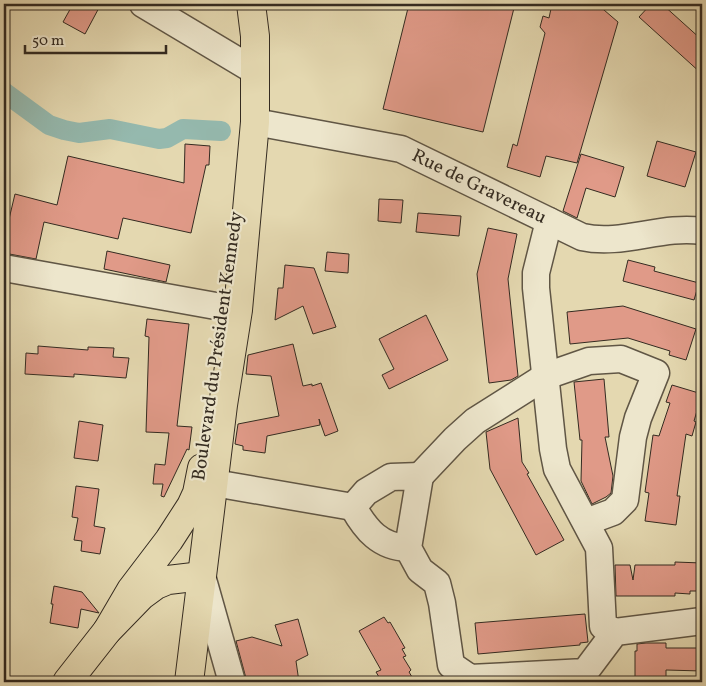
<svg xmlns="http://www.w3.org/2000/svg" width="706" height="686" font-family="Vollkorn,serif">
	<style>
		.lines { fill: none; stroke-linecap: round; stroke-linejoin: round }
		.canal { stroke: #95b9ae; stroke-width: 20 }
		.building { fill: #e09a88; stroke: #342b21 }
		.minor-casing { stroke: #605645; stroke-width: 29 }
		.major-casing { stroke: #342b21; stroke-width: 30 }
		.minor { stroke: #ede6cc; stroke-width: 26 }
		.major { stroke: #e4d8b0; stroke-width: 28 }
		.labels { text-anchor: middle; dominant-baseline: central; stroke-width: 4.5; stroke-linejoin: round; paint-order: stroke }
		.street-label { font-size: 19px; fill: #342b21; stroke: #ede6cc }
	</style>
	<rect width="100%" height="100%" fill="#e4d8b0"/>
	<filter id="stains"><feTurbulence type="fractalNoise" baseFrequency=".004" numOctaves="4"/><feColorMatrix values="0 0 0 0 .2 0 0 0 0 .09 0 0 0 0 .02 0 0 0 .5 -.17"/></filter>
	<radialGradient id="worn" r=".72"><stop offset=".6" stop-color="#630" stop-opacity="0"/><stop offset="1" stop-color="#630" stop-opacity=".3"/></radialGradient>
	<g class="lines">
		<path class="canal" d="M4,92L49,125L64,130L79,133L110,129L159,139L167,138L183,129L221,131"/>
	</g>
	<g class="building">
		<path d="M73,4H101L85,34L63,22Z"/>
		<path d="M409,4H515L483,132L383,109Z"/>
		<path d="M552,4H597L618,22L577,163L546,156L540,177L507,167L513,144L517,146L545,33L540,27L543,16L549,18Z"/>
		<path d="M651,4H662L702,40V74L639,17Z"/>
		<path d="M657,141L696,152L685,187L647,176Z"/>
		<path d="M185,144L210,146L209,165H206L191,233L123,218L118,239L44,222L36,259L4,253V240L15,194L57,205L68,156L184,183Z"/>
		<path d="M581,154L624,167L615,197L586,188L577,218L563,211Z"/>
		<path d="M379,199L403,200L401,223L378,221Z"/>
		<path d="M418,213L461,216L459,236L416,232Z"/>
		<path d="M488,228L517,234L508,279L518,376L511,380L489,383L477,274Z"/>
		<path d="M107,251L170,265L166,282L104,269Z"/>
		<path d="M327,252L349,254L348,273L325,271Z"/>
		<path d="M628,260L655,267L654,271L699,283L694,300L623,281Z"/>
		<path d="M285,265L314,268L336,327L313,334L303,306L275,320L278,288H283Z"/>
		<path d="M623,306L696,329L686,360L669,355L670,351L628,338L570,344L567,312Z"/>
		<path d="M426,315L448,360L389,389L382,375L394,369L379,339Z"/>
		<path d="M147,319L189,324L177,426L192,427L189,450L187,449L164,497L161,496L163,484H153L155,464L165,465L169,433L146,432L149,337L145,336Z"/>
		<path d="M293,344L303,386L312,384V386L321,383L338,431L325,436L319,419L320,425L267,436L265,453L243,450V446L235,444L238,424L279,416L271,376L246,374L248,355Z"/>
		<path d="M38,346L88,350V347L114,348L113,357L129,358L126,378L74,374V377L25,374L26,353L38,354Z"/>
		<path d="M604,379L609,437H605L613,476L611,493L606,497L592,504L581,481L582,440H580L574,382Z"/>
		<path d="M672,385L702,394L694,421L696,422L692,436L686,434L677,496H680L676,525L645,521L649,493L645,492L653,435L659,436L670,403L666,402Z"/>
		<path d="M518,418L522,462L529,473L527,474L564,540L536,555L490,469L486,432Z"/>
		<path d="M79,421L103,425L98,461L74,458Z"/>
		<path d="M76,486L99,489L94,526L105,528L100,554L81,551L82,541L74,540L78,518L72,517Z"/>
		<path d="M675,562L702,563V591H690V594L675,593V596H616L615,565H630L633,580L635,565H675Z"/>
		<path d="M54,586L82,592L99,613L81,609L78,628L50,623L53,604H51Z"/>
		<path d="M585,614L588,642L580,643V645L478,654L475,623Z"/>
		<path d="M384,617L388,623L390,622L405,648L402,649L406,656L403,657L411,670L409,672L415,682H382L376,672L381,670L359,631Z"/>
		<path d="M298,619L308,655L296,661L299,682H247L236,641L252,637L282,646L275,625Z"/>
		<path d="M646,643H666V648H700V651H702V671L666,670V682H637V680H635V651H637V644Z"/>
	</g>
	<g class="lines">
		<g class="minor-casing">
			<g id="minor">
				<path d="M143,4L255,71"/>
				<path d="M255,122L401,149L582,237C622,246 662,225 702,231"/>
				<path d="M549,221L536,273V288L553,449L557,469L599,548L603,626L615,632"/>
				<path d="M4,268L238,310"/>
				<path d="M420,476L455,439L475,421L546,376L589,361L621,359L656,373L638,418L633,437L625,500L613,512L586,522"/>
				<path d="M214,483L353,507"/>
				<path d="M353,507L366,492L391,477L420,476L408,548L420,570L437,583L442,603L451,665L470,678L585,672L615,632L702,621"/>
				<path d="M353,507C366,530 380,547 408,548"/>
				<path d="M202,576L232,682"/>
			</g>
		</g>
		<g class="major-casing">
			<g id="major">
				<path d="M107,631L131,590L169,540L191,506L197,493L202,468"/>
				<path d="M67,682L107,631L141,596L156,585L168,580L202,576"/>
				<path d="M189,682L223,405L238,310L255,122V36L251,4"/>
			</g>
		</g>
		<use href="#minor" class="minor"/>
		<use href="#major" class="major"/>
	</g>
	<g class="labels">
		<g class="street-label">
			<text transform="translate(479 187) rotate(26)">Rue de Gravereau</text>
			<text transform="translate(218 346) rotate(-82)">Boulevard du Président Kennedy</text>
		</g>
	</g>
	<rect width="706" height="686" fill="none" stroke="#e4d8b0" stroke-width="20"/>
	<rect x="5" y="5" width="696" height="676" fill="none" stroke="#342b21" stroke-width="2.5"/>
	<rect x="10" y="10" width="686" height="666" fill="none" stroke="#342b21"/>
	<path d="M25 45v8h141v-8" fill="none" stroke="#342b21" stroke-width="2.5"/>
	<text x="32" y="45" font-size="15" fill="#342b21" stroke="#ede6cc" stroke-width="4" paint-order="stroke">50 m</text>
	<rect width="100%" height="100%" filter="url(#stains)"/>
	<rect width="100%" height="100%" fill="url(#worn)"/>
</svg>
